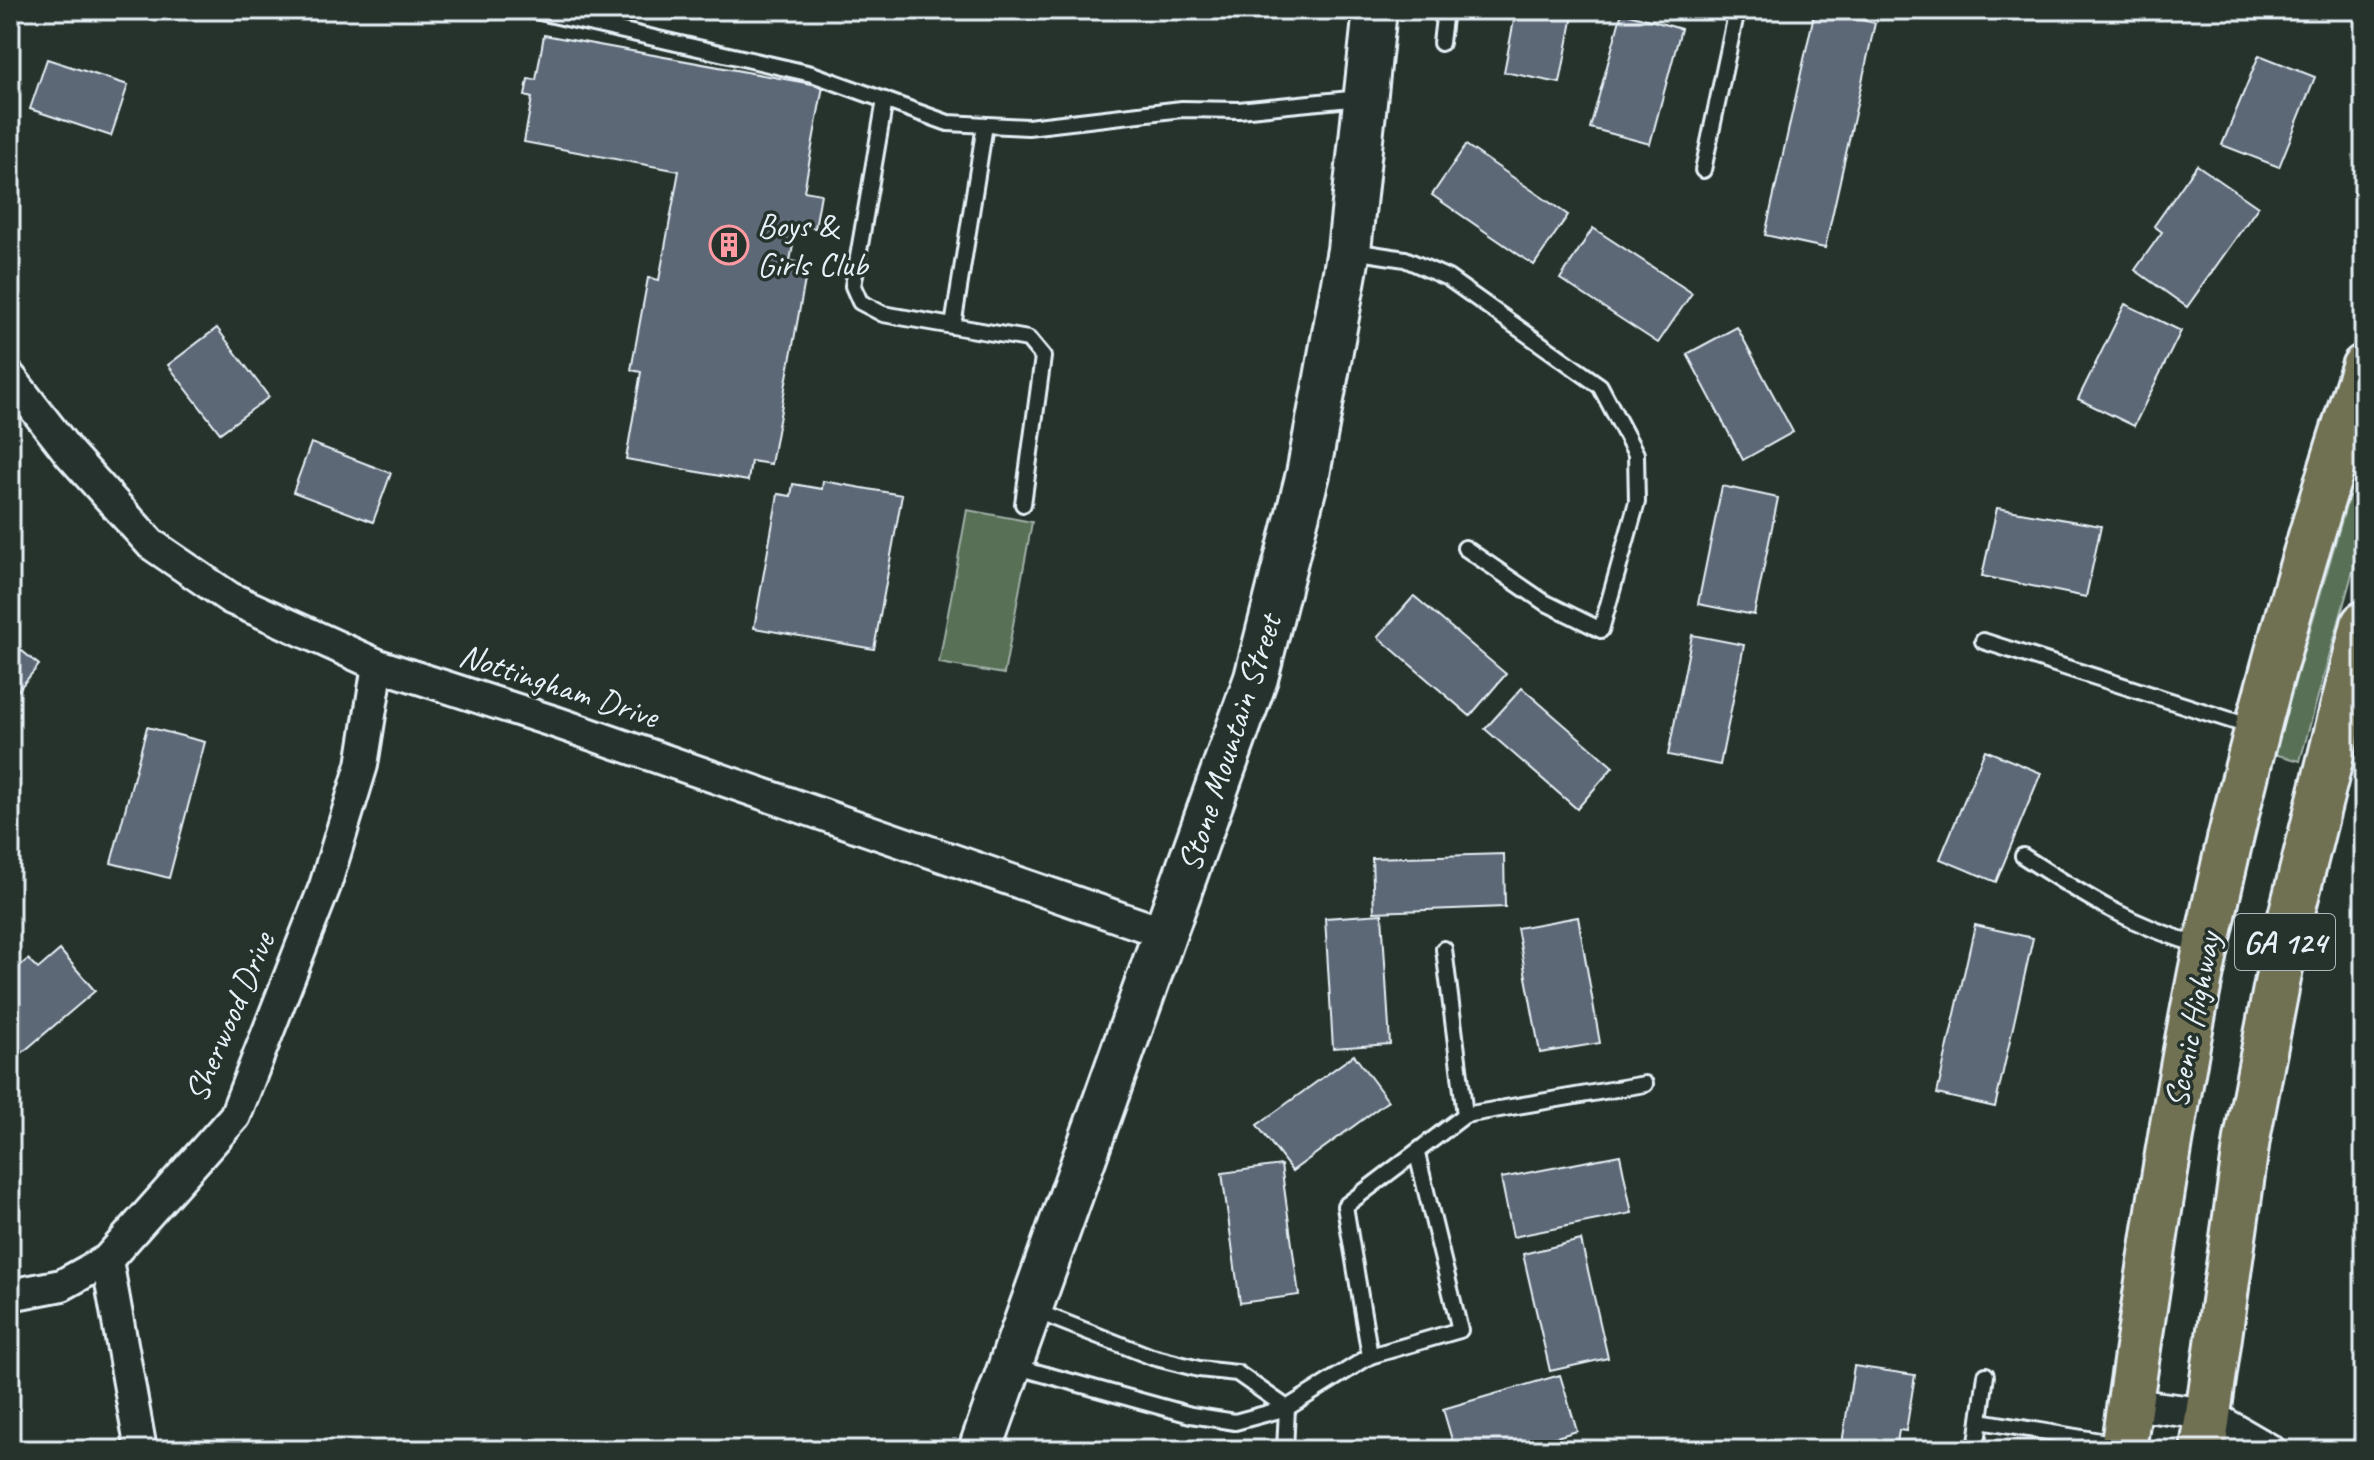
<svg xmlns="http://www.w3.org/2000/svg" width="2374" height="1460" font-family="Caveat,sans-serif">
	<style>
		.green { fill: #587056; stroke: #a0b0a7; stroke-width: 2 }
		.building { fill: #5c6876; stroke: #e8f1f8; stroke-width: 2 }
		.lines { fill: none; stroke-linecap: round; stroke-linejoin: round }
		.service-casing { stroke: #e8f1f8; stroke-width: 20 }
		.minor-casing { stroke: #e8f1f8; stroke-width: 36 }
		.secondary-casing { stroke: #e8f1f8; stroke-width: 48 }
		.trunk-casing { stroke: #e8f1f8; stroke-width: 50 }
		.service { stroke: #26332d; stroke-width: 14 }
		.minor { stroke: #26332d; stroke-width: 30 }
		.secondary { stroke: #26332d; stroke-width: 42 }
		.trunk { stroke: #706f52; stroke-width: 44 }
		.labels { text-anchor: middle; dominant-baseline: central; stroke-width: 7; stroke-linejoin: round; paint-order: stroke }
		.shield { fill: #26332d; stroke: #aeb8bb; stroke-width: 2 }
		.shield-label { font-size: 32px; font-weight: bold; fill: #e8f1f8 }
		.poi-label { font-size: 34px; fill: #e8f1f8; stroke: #26332d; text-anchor: start }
		.street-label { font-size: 34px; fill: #e8f1f8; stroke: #26332d }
	</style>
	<rect width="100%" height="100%" fill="#26332d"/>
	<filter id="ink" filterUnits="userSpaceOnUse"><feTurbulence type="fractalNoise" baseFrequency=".0125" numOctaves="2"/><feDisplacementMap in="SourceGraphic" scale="16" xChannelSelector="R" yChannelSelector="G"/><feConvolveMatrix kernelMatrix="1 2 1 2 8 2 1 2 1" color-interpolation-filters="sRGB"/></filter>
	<g filter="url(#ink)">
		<g class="green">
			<path d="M2364,444V531L2300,761L2274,754Z"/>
			<path d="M967,510L1032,522L1004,674L939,663Z"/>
		</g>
		<g class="building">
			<path d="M1516,10H1574L1560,83L1504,72Z"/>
			<path d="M1815,10L1875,23L1825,248L1765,235Z"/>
			<path d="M1622,12L1681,29L1650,144L1590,128Z"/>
			<path d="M544,35L823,86L804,191L821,194L815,228L797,225L790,261L808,264L771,464L751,461L748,481L626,459L641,372L631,370L648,278L659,280L679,171L524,142L532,98L525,96L528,79L536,80Z"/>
			<path d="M2259,55L2315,77L2279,167L2222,145Z"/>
			<path d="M47,59L128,85L111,136L30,109Z"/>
			<path d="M1466,145L1568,215L1534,265L1432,195Z"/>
			<path d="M2197,165L2258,207L2187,307L2135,270L2162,232L2154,226Z"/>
			<path d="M1593,228L1692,293L1658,343L1560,279Z"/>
			<path d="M2125,304L2181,331L2134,426L2078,399Z"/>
			<path d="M1737,327L1793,432L1743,460L1687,354Z"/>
			<path d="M217,328L269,397L220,433L168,365Z"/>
			<path d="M311,443L391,473L373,522L293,492Z"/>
			<path d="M823,481L902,495L874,649L754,628L778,494L791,496L793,484L822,489Z"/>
			<path d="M1722,486L1778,498L1754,615L1698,604Z"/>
			<path d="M1997,508L2101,526L2086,597L1982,576Z"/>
			<path d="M1414,596L1506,674L1470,716L1378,637Z"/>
			<path d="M1692,635L1744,645L1720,765L1668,755Z"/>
			<path d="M10,641L39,665L10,700Z"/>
			<path d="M1522,688L1613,767L1577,809L1485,729Z"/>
			<path d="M147,727L205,742L169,878L111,863Z"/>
			<path d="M1985,750L2041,773L1996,882L1940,859Z"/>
			<path d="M1504,854L1505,907L1374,912L1372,858Z"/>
			<path d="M1382,914L1390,1044L1333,1048L1325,918Z"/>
			<path d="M1578,917L1600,1043L1540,1053L1517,928Z"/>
			<path d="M1975,925L2033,938L1995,1107L1937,1094Z"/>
			<path d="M60,950L95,991L10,1063V974L28,959L38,969Z"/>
			<path d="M1354,1055L1388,1101L1292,1171L1257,1125Z"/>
			<path d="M1620,1155L1632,1213L1513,1237L1501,1178Z"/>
			<path d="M1281,1165L1299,1295L1240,1303L1222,1173Z"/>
			<path d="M1581,1240L1608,1358L1550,1371L1523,1254Z"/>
			<path d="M1854,1366L1915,1375L1906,1431L1899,1430L1896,1450H1841Z"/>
			<path d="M1560,1375L1577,1431L1511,1450H1455L1443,1409Z"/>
			<path d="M2364,1398V1450H2351Z"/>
		</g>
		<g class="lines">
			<g class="service-casing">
				<g id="service">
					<path d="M531,10L812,74L948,123L1028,127L1182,109L1239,110L1360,98"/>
					<path d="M1441,43L1445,10"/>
					<path d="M885,100L853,286L860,302L883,314L1028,339L1043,357L1023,504"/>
					<path d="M1703,170L1737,10"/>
					<path d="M1353,251L1405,259L1448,278L1600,386L1636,454L1637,502L1601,630L1544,602L1465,548"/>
					<path d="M953,326L985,125"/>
					<path d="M1983,641L2252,727"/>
					<path d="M2023,856C2083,895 2133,927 2203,946"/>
					<path d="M1444,949L1465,1115"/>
					<path d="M1033,1310L1152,1357L1199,1369L1237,1373L1287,1408"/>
					<path d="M1370,1356L1460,1330L1417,1154"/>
					<path d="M1014,1366L1191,1415L1235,1422L1287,1408L1370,1356L1345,1206L1465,1115L1645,1084"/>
					<path d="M1980,1421L2118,1444"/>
					<path d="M1285,1450L1287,1408"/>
					<path d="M1976,1450L1986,1375"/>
				</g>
			</g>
			<g class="minor-casing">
				<g id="minor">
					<path d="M10,377L70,454L151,544L230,598L378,665L558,723L1167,934"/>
					<path d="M107,1260L141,1450"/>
					<path d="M10,1295L62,1285L107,1260L235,1116L325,886L362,765L378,665"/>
					<path d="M2130,1404L2208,1414L2270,1450"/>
				</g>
			</g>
			<g class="secondary-casing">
				<path id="secondary" d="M980,1450L1256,678L1308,474L1326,378L1349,250L1375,10"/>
			</g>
			<g class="trunk-casing">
				<g id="trunk">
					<path d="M2123,1450C2148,1280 2172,1111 2207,943C2248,748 2302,556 2364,367"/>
					<path d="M2203,1450L2247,1139L2287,932L2364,624"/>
				</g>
			</g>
			<use href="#service" class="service"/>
			<use href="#minor" class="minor"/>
			<use href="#secondary" class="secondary"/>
			<use href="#trunk" class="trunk"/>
		</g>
	</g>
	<defs>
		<g id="building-ring" transform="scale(2)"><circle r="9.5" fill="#26332d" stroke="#ff9aa2" stroke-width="1.5"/><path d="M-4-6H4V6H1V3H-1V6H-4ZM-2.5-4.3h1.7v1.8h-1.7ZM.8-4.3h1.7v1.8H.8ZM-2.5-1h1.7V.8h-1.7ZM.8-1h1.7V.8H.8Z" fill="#ff9aa2"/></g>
	</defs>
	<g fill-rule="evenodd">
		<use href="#building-ring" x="729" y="245"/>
	</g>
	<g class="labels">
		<rect class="shield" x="2235" y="914" width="100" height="56" rx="6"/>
		<g class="shield-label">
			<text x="2285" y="942">GA 124</text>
		</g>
		<g class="poi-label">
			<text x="757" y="225">Boys &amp;<tspan x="757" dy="39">Girls Club</tspan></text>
		</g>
		<g class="street-label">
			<text transform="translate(559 685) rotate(18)">Nottingham Drive</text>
			<text transform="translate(1229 743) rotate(-72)">Stone Mountain Street</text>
			<text transform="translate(229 1017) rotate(-67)">Sherwood Drive</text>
			<text transform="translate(2192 1020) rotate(-79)">Scenic Highway</text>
		</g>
	</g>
	<rect width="2374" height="1460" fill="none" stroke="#26332d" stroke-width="40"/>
	<rect x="20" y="20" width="2334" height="1420" fill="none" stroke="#e8f1f8" stroke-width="3" filter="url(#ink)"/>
</svg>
